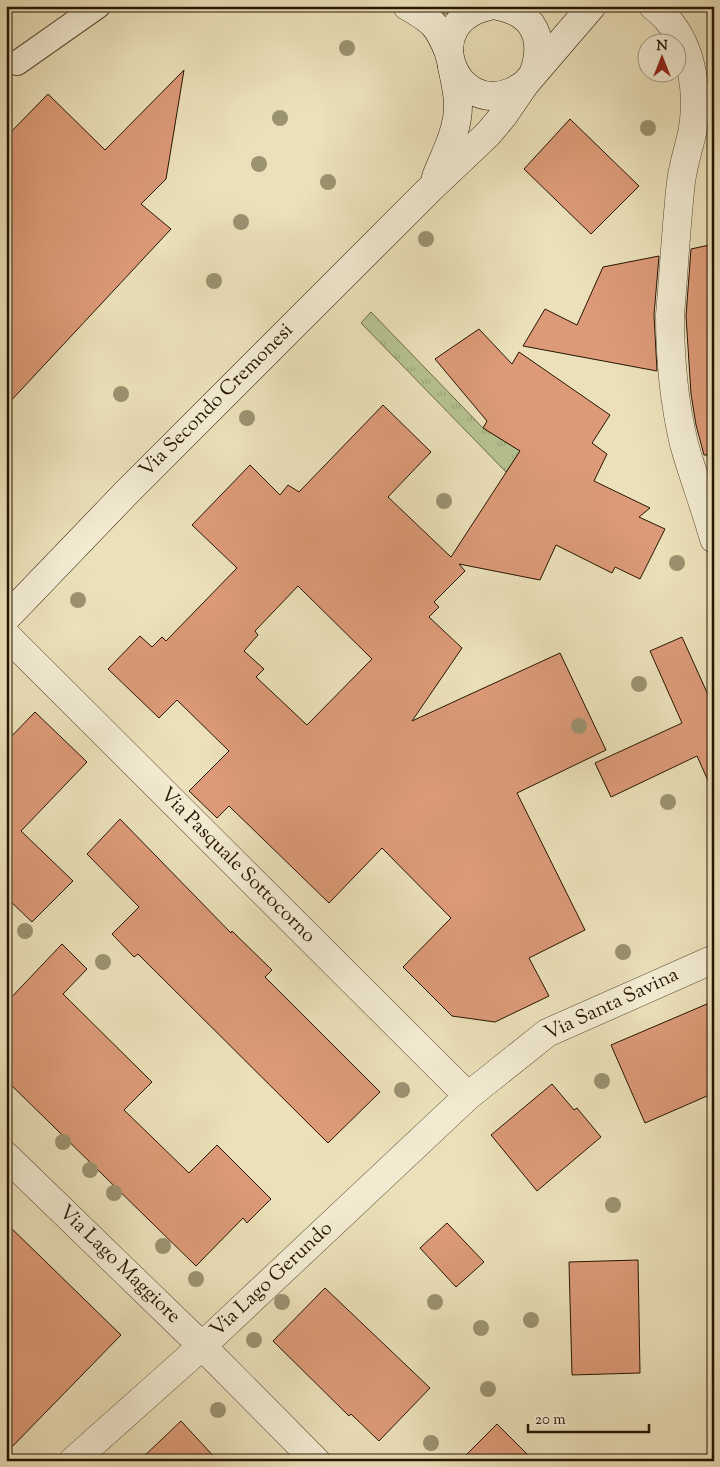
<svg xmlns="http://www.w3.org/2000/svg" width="720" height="1467" font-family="'Sorts Mill Goudy',serif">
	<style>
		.grass { fill: url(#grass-tufts); stroke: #6e6c49 }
		.building { fill: #dc9a78; stroke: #271502; fill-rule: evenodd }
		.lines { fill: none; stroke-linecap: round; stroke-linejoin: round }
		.lane-casing { stroke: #584830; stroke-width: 26 }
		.street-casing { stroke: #584830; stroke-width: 29 }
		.secondary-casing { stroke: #271502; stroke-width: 29 }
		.lane { stroke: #f2ebd2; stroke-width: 24 }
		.street { stroke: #f2ebd2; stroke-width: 28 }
		.secondary { stroke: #f2ebd2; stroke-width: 28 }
		.tree { fill: #9b9270 }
		.labels { text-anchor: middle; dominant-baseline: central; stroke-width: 4.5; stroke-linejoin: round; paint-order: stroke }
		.street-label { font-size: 20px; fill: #271502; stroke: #f2ebd2 }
	</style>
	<defs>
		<pattern id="grass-tufts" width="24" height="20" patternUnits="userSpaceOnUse" patternTransform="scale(1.25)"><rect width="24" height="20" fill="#b6c290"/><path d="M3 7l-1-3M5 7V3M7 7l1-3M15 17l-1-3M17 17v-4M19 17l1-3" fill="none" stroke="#9ca67b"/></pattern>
	</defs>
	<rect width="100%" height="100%" fill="#ebe0b9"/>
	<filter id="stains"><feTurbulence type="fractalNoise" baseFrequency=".004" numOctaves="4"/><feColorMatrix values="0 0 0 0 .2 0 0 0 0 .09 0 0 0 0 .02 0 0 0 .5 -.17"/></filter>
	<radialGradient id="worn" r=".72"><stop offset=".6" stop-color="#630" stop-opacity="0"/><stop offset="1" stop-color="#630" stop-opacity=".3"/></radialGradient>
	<g class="grass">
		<path d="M429,6H452L453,12L445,14Z"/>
		<path d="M371,312L483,428L520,451L506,472L361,323Z"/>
	</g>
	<g class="building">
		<path d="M184,70L166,179L141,204L171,229L6,406V137L48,94L105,150Z"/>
		<path d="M570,119L639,186L591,234L524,169Z"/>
		<path d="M714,244V455H704L696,425L691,394L686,316L691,249Z"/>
		<path d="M659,256L654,315L657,371L523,346L545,309L577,325L603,267Z"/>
		<path d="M479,329L512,364L519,352L610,415L592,443L607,454L594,481L650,508L639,517L665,529L640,579L615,567L612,573L556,545L540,580L459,564L465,571L434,602L439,607L429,617L462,648L412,721L560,653L606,750L517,793L585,930L529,958L549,996L495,1022L452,1016L403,967L451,918L382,848L329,903L229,806L217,818L189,791L229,751L177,700L159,718L108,669L140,636L152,647L162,637L166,641L237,568L192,525L250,465L280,495L288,485L299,492L383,405L431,452L388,497L451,557L520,451L483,428L487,421L435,359ZM298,586L372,659L307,725L256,677L264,669L244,651L258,635L255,631Z"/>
		<path d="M682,637L714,708V794L697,756L611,797L595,763L682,723L650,651Z"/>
		<path d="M35,712L87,762L21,831L73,881L32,922L6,897V742Z"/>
		<path d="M120,819L231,933L232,931L272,970L265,977L380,1092L328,1143L138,954L134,957L112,934L139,907L87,854Z"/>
		<path d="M62,944L87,969L63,994L152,1082L124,1110L189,1173L217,1145L271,1199L247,1223L243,1218L196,1266L6,1080V1003Z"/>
		<path d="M714,1001V1093L645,1123L611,1045Z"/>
		<path d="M552,1084L574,1110L577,1108L601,1137L537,1191L491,1135Z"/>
		<path d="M6,1223L121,1335L6,1453Z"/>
		<path d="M447,1223L484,1262L456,1287L420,1248Z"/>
		<path d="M638,1260L640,1373L572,1375L569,1262Z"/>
		<path d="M325,1288L430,1388L379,1441L351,1414L349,1416L273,1341Z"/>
		<path d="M181,1421L218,1461H139Z"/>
		<path d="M497,1424L534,1461H460Z"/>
	</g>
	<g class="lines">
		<g class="lane-casing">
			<path id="lane" d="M17,63L98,6"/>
		</g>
		<g class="street-casing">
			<g id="street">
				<path d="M653,6C658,10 663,14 667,19C694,49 699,97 692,134C688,150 683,166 681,182C676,226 674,271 670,315C670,357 674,402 684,444C693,476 705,507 714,539"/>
				<path d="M6,635L468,1096"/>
				<path d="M6,1156L202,1346L316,1461"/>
				<path d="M73,1461L202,1346L468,1096L547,1033L714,959"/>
			</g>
		</g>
		<g class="secondary-casing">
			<g id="secondary">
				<path d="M407,6C433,21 438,25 449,53"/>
				<path d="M489,6C417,22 454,116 511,92C516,90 520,87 525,84L592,6"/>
				<path d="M498,6C535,13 545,39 534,72"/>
				<path d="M436,177C445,154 458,131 458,106C458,93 455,80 452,67"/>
				<path d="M6,618L127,492L431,188L488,134L503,116L525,84"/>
			</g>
		</g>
		<use href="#lane" class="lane"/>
		<use href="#street" class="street"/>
		<use href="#secondary" class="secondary"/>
	</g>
	<g class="tree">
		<circle cx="347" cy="48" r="8"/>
		<circle cx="280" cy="118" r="8"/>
		<circle cx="648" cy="128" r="8"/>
		<circle cx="259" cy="164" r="8"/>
		<circle cx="328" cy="182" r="8"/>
		<circle cx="241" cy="222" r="8"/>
		<circle cx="426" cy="239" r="8"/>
		<circle cx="214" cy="281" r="8"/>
		<circle cx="121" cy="394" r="8"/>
		<circle cx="247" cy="418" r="8"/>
		<circle cx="444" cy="501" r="8"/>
		<circle cx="677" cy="563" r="8"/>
		<circle cx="78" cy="600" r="8"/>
		<circle cx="639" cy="684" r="8"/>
		<circle cx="579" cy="726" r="8"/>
		<circle cx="668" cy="802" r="8"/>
		<circle cx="25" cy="931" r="8"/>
		<circle cx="623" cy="952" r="8"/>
		<circle cx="103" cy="962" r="8"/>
		<circle cx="602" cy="1081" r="8"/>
		<circle cx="402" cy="1090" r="8"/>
		<circle cx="63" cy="1142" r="8"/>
		<circle cx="90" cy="1170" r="8"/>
		<circle cx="114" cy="1193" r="8"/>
		<circle cx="613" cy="1205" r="8"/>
		<circle cx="163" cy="1246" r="8"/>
		<circle cx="196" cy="1279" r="8"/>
		<circle cx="282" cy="1302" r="8"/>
		<circle cx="435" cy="1302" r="8"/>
		<circle cx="531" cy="1320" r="8"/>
		<circle cx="481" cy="1328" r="8"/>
		<circle cx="254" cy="1340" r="8"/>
		<circle cx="488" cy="1389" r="8"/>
		<circle cx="218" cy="1410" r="8"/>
		<circle cx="431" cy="1443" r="8"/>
	</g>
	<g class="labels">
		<g class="street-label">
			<text transform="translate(217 401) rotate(-45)">Via Secondo Cremonesi</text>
			<text transform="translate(237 866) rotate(45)">Via Pasquale Sottocorno</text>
			<text transform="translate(612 1005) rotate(-25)">Via Santa Savina</text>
			<text transform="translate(119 1265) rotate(44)">Via Lago Maggiore</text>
			<text transform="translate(272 1280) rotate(-43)">Via Lago Gerundo</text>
		</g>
	</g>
	<rect width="720" height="1467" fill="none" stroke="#ebe0b9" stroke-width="25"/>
	<rect x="8" y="8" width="705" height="1452" fill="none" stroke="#271502" stroke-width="2.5"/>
	<rect x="12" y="12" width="695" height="1442" fill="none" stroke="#271502"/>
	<g transform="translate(662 58)"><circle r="24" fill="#f2ebd2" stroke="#a1957f"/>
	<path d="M0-4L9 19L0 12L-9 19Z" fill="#8f2418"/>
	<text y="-8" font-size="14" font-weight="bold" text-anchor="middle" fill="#271502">N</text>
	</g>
	<path d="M528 1424v8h121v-8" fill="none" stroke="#271502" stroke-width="2.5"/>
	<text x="535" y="1424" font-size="15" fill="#271502" stroke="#f2ebd2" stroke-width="4" paint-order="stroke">20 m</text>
	<rect width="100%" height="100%" filter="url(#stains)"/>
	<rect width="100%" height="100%" fill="url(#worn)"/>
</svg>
